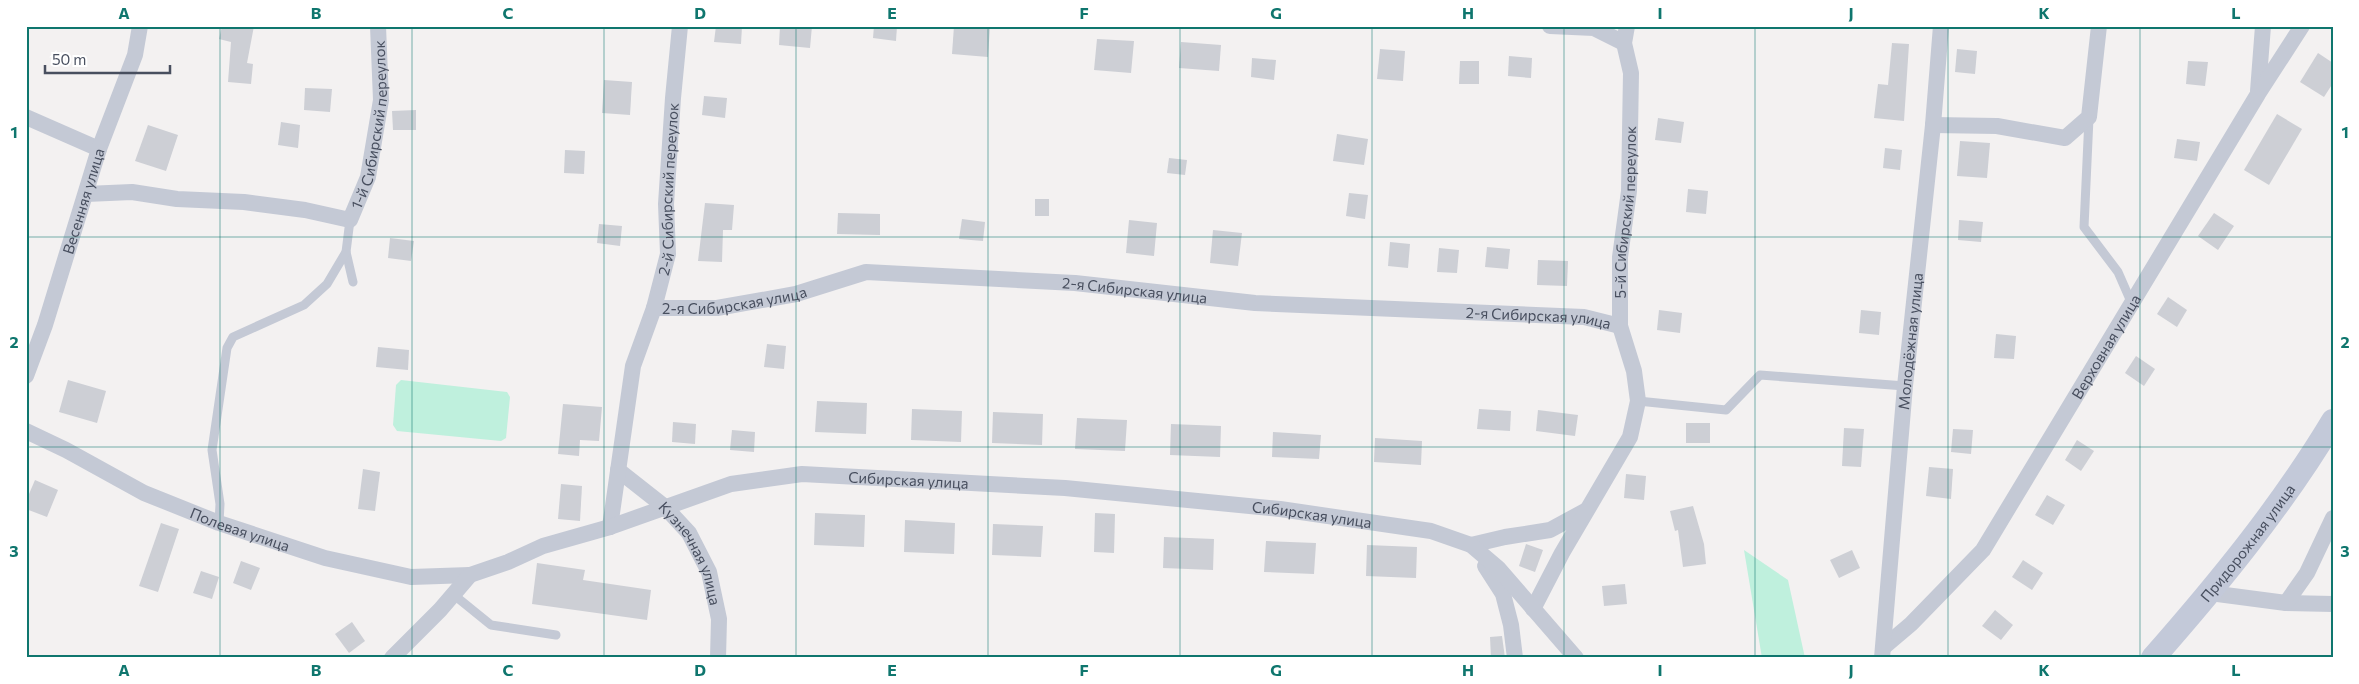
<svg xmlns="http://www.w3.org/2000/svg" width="2359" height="684" font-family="Commissioner,sans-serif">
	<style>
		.green { fill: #bff0dd }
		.building { fill: #cdcfd5 }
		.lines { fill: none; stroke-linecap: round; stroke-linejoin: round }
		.lane { stroke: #c4c9d5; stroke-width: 9 }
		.street { stroke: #c4c9d5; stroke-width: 16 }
		.secondary { stroke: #c3c9d9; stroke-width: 24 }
		.grid { fill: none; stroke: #0f766e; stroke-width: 1; stroke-opacity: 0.55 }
		.labels { text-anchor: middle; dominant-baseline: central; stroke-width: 4; stroke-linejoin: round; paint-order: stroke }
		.street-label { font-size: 15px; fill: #484f5f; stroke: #fff }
		.neatline { fill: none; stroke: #0f766e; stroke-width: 2 }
		.grid-label { font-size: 16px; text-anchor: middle; font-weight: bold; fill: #0f766e }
	</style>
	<rect width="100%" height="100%" fill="#f3f1f1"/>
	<g class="green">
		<path d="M401,380L507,392L510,397L506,438L501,441L397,431L393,425L396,385Z"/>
		<path d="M1744,550L1788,580L1805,658H1762Z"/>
	</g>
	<g class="building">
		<path d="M222,26H254L247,63L253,64L251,84L228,82L231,42L219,39Z"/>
		<path d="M716,26H742L741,44L714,42Z"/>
		<path d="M780,26H812L810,48L779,45Z"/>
		<path d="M874,26H897L896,41L873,38Z"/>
		<path d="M954,26H990L988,57L952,54Z"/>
		<path d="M1097,39L1134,41L1131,73L1094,70Z"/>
		<path d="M1181,42L1221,45L1219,71L1179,68Z"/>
		<path d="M1892,43L1909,44L1904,121L1874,118L1878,84L1888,85Z"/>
		<path d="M1380,49L1405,51L1403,81L1377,79Z"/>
		<path d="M1957,49L1977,51L1975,74L1955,72Z"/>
		<path d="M2318,53L2333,63V83L2324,97L2300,82Z"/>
		<path d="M1509,56L1532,58L1531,78L1508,76Z"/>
		<path d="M1252,58L1276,60L1274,80L1251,77Z"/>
		<path d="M1460,61H1479V84H1459Z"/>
		<path d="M2188,61L2208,62L2205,86L2186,84Z"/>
		<path d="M604,80L632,82L630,115L602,113Z"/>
		<path d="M305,88L332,89L330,112L304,110Z"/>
		<path d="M704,96L727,98L725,118L702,115Z"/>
		<path d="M416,110V130H393L392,111Z"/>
		<path d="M2277,114L2302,129L2269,185L2244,170Z"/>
		<path d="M1658,118L1684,122L1681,143L1655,140Z"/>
		<path d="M281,122L300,125L298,148L278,145Z"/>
		<path d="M148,125L178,135L166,171L135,161Z"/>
		<path d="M1337,134L1368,139L1364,165L1333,161Z"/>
		<path d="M2177,139L2200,142L2197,161L2174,158Z"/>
		<path d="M1960,141L1990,143L1987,178L1957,176Z"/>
		<path d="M1885,148L1902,150L1900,170L1883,168Z"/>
		<path d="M565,150L585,151L584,174L564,173Z"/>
		<path d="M1169,158L1187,160L1185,175L1167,173Z"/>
		<path d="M1688,189L1708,191L1706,214L1686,212Z"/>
		<path d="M1349,193L1368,195L1365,219L1346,216Z"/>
		<rect x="1035" y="199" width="14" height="17"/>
		<path d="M705,203L734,205L732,230H723L722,262L698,261Z"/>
		<path d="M838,213L880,214V235L837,234Z"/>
		<path d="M2214,213L2234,226L2218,250L2198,236Z"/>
		<path d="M962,219L985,222L983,241L959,239Z"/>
		<path d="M1129,220L1157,223L1154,256L1126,253Z"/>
		<path d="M1959,220L1983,222L1981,242L1958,240Z"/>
		<path d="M599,224L622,226L620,246L597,243Z"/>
		<path d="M1213,230L1242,233L1238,266L1210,263Z"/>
		<path d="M390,238L414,241L411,261L388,258Z"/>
		<path d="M1390,242L1410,244L1408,268L1388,266Z"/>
		<path d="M1487,247L1510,249L1508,269L1485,267Z"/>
		<path d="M1439,248L1459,250L1457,273L1437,272Z"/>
		<path d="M1538,260L1568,261L1567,286L1537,285Z"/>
		<path d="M2168,297L2187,310L2177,327L2157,314Z"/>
		<path d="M1659,310L1682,313L1680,333L1657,330Z"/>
		<path d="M1861,310L1881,312L1879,335L1859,333Z"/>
		<path d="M1996,334L2016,336L2014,359L1994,358Z"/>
		<path d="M767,344L786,346L784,369L764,367Z"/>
		<path d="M378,347L409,350L408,370L376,367Z"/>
		<path d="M2136,356L2155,369L2144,386L2125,373Z"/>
		<path d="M68,380L106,391L97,423L59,412Z"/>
		<path d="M817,401L867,403L866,434L815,432Z"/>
		<path d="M563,404L602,407L599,441L580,440L579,456L558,454Z"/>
		<path d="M912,409L962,411L961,442L911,440Z"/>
		<path d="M1479,409L1511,411L1510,431L1477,429Z"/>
		<path d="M1538,410L1578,415L1575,436L1536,431Z"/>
		<path d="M993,412L1043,414L1042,445L992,443Z"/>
		<path d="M1077,418L1127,420L1125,451L1075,449Z"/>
		<path d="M673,422L696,424L695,444L672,442Z"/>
		<rect x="1686" y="423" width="24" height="20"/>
		<path d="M1171,424L1221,426L1220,457L1170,455Z"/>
		<path d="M1844,428L1864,429L1861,467L1842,466Z"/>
		<path d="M1953,429L1973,430L1971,454L1951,452Z"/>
		<path d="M732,430L755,432L754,452L730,450Z"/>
		<path d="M1273,432L1321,435L1319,459L1272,457Z"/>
		<path d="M1375,438L1422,441L1421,465L1374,462Z"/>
		<path d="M2077,440L2094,451L2081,471L2065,460Z"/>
		<path d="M1929,467L1953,469L1951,499L1926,496Z"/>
		<path d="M363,469L380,472L375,511L358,509Z"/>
		<path d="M1626,474L1646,476L1644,500L1624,498Z"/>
		<path d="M35,480L58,490L47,517L26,509V501Z"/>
		<path d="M561,484L582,486L580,521L558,519Z"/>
		<path d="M2047,495L2065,505L2053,525L2035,515Z"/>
		<path d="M1693,506L1704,544L1706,564L1683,567L1678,530L1675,531L1670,511Z"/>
		<path d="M815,513L865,515L864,547L814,545Z"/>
		<path d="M1095,513L1115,514L1114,553L1094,552Z"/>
		<path d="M905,520L955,523L954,554L904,552Z"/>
		<path d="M161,523L179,529L158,592L139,586Z"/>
		<path d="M993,524L1043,526L1041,557L992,555Z"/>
		<path d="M1164,537L1214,539L1213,570L1163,568Z"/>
		<path d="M1266,541L1316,543L1314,574L1264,572Z"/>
		<path d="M1526,544L1543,550L1535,572L1519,566Z"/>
		<path d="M1367,545L1417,547L1416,578L1366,576Z"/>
		<path d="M1852,550L1860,568L1839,578L1830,560Z"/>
		<path d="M2023,560L2043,573L2032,590L2012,577Z"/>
		<path d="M241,561L260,568L251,590L233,583Z"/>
		<path d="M537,563L585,570L583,580L651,590L647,620L532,604Z"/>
		<path d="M201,571L219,577L212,599L193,593Z"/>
		<path d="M1625,584L1627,604L1604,606L1602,586Z"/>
		<path d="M1995,610L2013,625L2001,640L1982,626Z"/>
		<path d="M352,622L365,641L349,653L335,634Z"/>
		<path d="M1502,636L1505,658H1491L1490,637Z"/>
	</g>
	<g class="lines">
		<g class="lane">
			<path d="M2089,118L2084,227L2118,272L2132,304"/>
			<path d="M346,252L353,282"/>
			<path d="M1638,401L1726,410L1760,375L1905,386"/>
			<path d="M219,523L220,504L212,450L227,348L233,337L304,305L327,284L346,252L350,220"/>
			<path d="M454,595L491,625L556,635"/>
		</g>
		<g class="street">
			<path d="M1550,26L1594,28L1624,43"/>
			<path d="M2258,91L2263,26"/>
			<path d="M26,117L99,149"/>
			<path d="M1933,125L1997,126L2065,138L2089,117L2099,26"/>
			<path id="s1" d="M86,194L132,192L177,199L244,202L305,210L350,220L368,177L381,100L378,26"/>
			<path id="s2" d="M654,308H717L796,294L866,272L1075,283L1255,303L1584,317L1620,326"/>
			<path id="s3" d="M26,376L45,325L99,149L135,55L140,26"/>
			<path id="s4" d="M26,431L66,450L144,493L219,523L325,558L411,577L470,575"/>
			<path id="s5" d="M618,470L665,507L689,533L709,572L719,619L718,658"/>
			<path id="s6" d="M610,527L633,366L654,308L668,254L666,204L673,98L680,26"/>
			<path d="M1471,545L1505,537L1550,530L1585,511"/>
			<path d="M1485,566L1503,594L1511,625L1515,658"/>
			<path d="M2210,593L2286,603L2333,604"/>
			<path d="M2286,603L2307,573L2333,518"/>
			<path id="s7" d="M1533,609L1562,553L1630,437L1638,401L1634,371L1620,326V257L1629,191L1631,73L1624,43L1627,26"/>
			<path id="s8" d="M1885,646L1911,624L1983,550L2258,94L2302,26"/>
			<path id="s9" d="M392,658L440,610L470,575L508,562L543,546L610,527L731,484L802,474L1065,488L1280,509L1431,531L1471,545L1498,568L1576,658"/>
			<path id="s10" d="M1882,658L1905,386L1933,125L1941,26"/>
		</g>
		<path class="secondary" id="s11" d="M2153,658C2218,584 2282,506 2333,421"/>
	</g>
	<path class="grid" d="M220,26V658M412,26V658M604,26V658M796,26V658M988,26V658M1180,26V658M1372,26V658M1564,26V658M1755,26V658M1948,26V658M2140,26V658M26,237H2333M26,447H2333"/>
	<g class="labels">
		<g class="street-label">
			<text stroke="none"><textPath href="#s1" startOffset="365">1-й Сибирский переулок</textPath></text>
			<text stroke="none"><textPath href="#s6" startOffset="345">2-й Сибирский переулок</textPath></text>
			<text stroke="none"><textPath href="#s3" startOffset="184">Весенняя улица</textPath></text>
			<text stroke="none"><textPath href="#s7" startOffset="426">5-й Сибирский переулок</textPath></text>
			<text stroke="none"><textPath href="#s2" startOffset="486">2-я Сибирская улица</textPath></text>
			<text stroke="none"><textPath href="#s2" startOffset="81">2-я Сибирская улица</textPath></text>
			<text stroke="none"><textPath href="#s2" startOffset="891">2-я Сибирская улица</textPath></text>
			<text stroke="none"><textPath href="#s10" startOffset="318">Молодёжная улица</textPath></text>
			<text stroke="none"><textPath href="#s8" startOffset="375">Верховная улица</textPath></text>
			<text stroke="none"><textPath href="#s9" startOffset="569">Сибирская улица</textPath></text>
			<text stroke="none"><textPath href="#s9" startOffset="974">Сибирская улица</textPath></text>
			<text stroke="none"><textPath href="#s4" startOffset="236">Полевая улица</textPath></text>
			<text stroke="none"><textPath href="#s11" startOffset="149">Придорожная улица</textPath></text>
			<text stroke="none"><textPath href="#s5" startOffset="114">Кузнечная улица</textPath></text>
		</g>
	</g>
	<rect width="2359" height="684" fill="none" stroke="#ffffff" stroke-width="55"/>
	<path d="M45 65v8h125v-8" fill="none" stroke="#484f5f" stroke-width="2.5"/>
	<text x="52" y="65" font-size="15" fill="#484f5f" stroke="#ffffff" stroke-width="4" paint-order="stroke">50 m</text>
	<rect x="28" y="28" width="2304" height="628" class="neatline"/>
	<g class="grid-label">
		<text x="124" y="19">A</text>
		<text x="316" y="19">B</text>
		<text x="508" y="19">C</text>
		<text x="700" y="19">D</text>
		<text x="892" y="19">E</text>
		<text x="1084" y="19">F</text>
		<text x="1276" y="19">G</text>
		<text x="1468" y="19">H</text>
		<text x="1660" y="19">I</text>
		<text x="1851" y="19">J</text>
		<text x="2044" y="19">K</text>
		<text x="2236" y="19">L</text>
		<text x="14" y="138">1</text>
		<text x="2345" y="138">1</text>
		<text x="14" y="348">2</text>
		<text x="2345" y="348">2</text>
		<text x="14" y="557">3</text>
		<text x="2345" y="557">3</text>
		<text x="124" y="676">A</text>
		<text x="316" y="676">B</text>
		<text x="508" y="676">C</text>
		<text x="700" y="676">D</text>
		<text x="892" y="676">E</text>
		<text x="1084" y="676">F</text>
		<text x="1276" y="676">G</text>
		<text x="1468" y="676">H</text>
		<text x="1660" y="676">I</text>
		<text x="1851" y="676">J</text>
		<text x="2044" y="676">K</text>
		<text x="2236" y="676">L</text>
	</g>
</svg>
